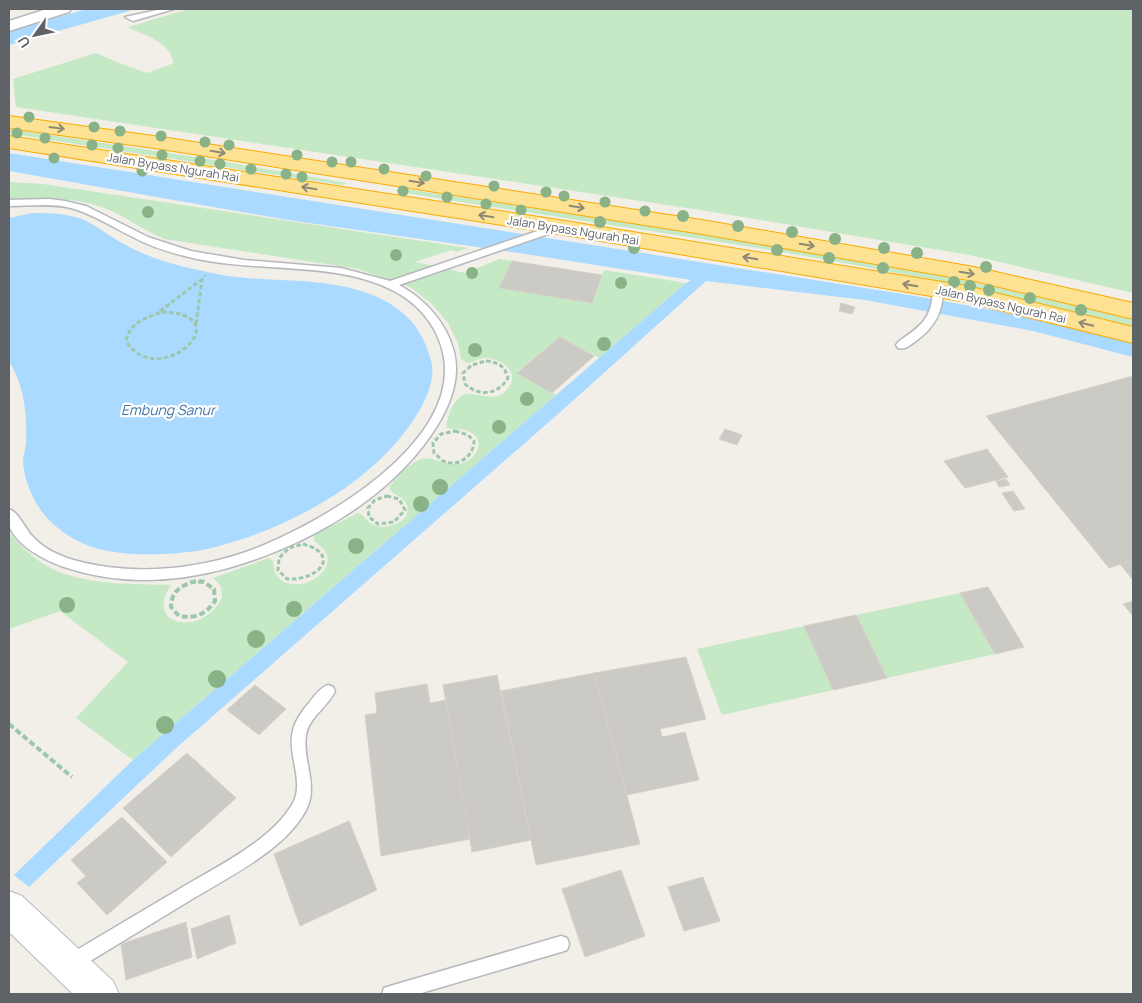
<svg xmlns="http://www.w3.org/2000/svg" width="1142" height="1003" font-family="Manrope,sans-serif">
	<style>
		.green { fill: #c5e8c5 }
		.water { fill: #aadaff }
		.building { fill: #cccac5; stroke: #d6d1c6 }
		.lines { fill: none; stroke-linecap: round; stroke-linejoin: round }
		.lane-casing { stroke: #b5b8bc; stroke-width: 3 }
		.street-casing { stroke: #b5b8bc; stroke-width: 3 }
		.secondary-casing { stroke: #b6babf; stroke-width: 2 }
		.highway-casing { stroke: #f9ab00; stroke-width: 2 }
		.path-far1 { stroke: #9cc7a9; stroke-width: 3; stroke-dasharray: 4.5 2.5; stroke-linecap: butt }
		.path { stroke: #9cc7a9; stroke-width: 4; stroke-dasharray: 6 3; stroke-linecap: butt }
		.lane { fill: #fff; fill-rule: evenodd }
		.street { fill: #fff; fill-rule: evenodd }
		.secondary { fill: #fff; fill-rule: evenodd }
		.highway { fill: #fde293; fill-rule: evenodd }
		.tree { fill: #89b387 }
		.oneway { stroke: #8e8975 }
		.labels { text-anchor: middle; dominant-baseline: central; stroke-width: 4.5; stroke-linejoin: round; paint-order: stroke }
		.street-label { font-size: 12px; fill: #5f6368; stroke: #fff }
		.water-label { font-size: 14px; font-style: italic; fill: #4174aa; stroke: #fff }
	</style>
	<rect width="100%" height="100%" fill="#f1efe8"/>
	<g class="green">
		<path d="M189,9H1133V293L969,255L707,211L16,107L13,79L96,53L119,63L147,73L174,63C168,40 147,37 128,27Z"/>
		<path d="M9,129L196,157L347,183L342,185L44,139L9,133Z"/>
		<path d="M9,182L43,184L468,248L457,252L451,250L415,262L465,273L500,259L512,261L500,288L591,303L604,270L686,283L599,358L560,337L517,372L556,395L133,760L76,718L128,662L60,611L9,629V533C22,548 38,563 57,571C91,585 134,584 171,585C143,627 203,637 222,598L221,586L213,578L269,558L273,561C274,602 334,582 327,555C325,549 318,544 314,541V535L358,513C365,515 368,524 377,526C388,529 412,522 407,506C405,496 392,496 389,487C398,477 409,463 421,459C434,455 447,468 463,463C477,459 486,440 470,432C463,428 454,430 447,428C445,420 453,402 460,397C471,387 495,408 509,387C520,371 500,358 486,358C479,358 474,362 467,363L461,359L458,343L448,323L431,303L410,287L358,269L165,239C144,231 125,216 104,208C73,196 41,199 9,200V190H12L9,187Z"/>
		<path d="M399,188C574,215 749,239 923,272C994,286 1063,303 1133,320V326C1063,309 994,292 923,278C754,244 582,222 412,194L396,191Z"/>
		<path d="M960,593L995,654L887,678L856,615Z"/>
		<path d="M804,626L833,690L722,715L697,649Z"/>
	</g>
	<g class="water">
		<path d="M87,9H136L9,45V31Z"/>
		<path d="M9,153L915,296L1021,315L1133,340V357L1033,331L865,300L706,281L566,407L174,750L29,887L14,875L133,760L686,283L691,280L532,255L288,220L9,171Z"/>
		<path d="M32,213C50,213 69,213 86,221C102,229 116,241 133,249C160,262 188,268 217,274C269,284 325,275 375,296C394,304 414,319 423,339C427,347 430,356 432,365C434,380 427,398 419,411C378,482 285,531 207,549C174,556 112,558 82,543C71,538 59,530 50,521C36,508 24,482 23,462C23,455 26,448 26,440C27,412 24,385 9,361V218Z"/>
	</g>
	<g class="building">
		<path d="M512,261L602,275L592,303L499,288Z"/>
		<path d="M841,303L855,307L852,314L839,311Z"/>
		<path d="M560,337L594,356L552,393L517,373Z"/>
		<path d="M1133,376V560L1109,568L986,416Z"/>
		<path d="M725,429L742,435L737,445L719,439Z"/>
		<path d="M987,449L1008,477L965,488L944,461Z"/>
		<path d="M1006,479L1010,485L999,487L996,481Z"/>
		<path d="M1013,491L1025,509L1014,511L1002,493Z"/>
		<path d="M1133,560V580L1120,564Z"/>
		<path d="M988,587L1024,647L995,654L960,593Z"/>
		<path d="M1133,601V616L1123,604Z"/>
		<path d="M856,615L887,678L833,690L804,626Z"/>
		<path d="M686,657L706,719L660,729L662,737L685,732L699,780L627,795L594,673Z"/>
		<path d="M594,673L640,844L536,865L501,691Z"/>
		<path d="M497,675L531,840L472,852L443,685Z"/>
		<path d="M427,684L430,703L446,700L470,839L381,856L365,715L377,713L375,693Z"/>
		<path d="M255,685L286,709L259,735L227,710Z"/>
		<path d="M187,753L236,798L171,857L123,808Z"/>
		<path d="M122,817L167,862L107,915L77,883L86,876L71,860Z"/>
		<path d="M349,821L377,890L300,926L274,854Z"/>
		<path d="M621,870L645,936L585,957L562,889Z"/>
		<path d="M703,877L720,921L684,931L668,887Z"/>
		<path d="M229,915L236,943L197,959L191,929Z"/>
		<path d="M186,922L192,957L126,980L121,944Z"/>
	</g>
	<g class="lines">
		<g class="lane-casing">
			<g id="lane">
				<path d="M162,9H174L133,21L125,17Z"/>
				<path d="M49,199L65,201L86,206L148,237L191,251L244,260L341,268L390,281L555,225H563L564,227L563,229L399,285C425,299 447,323 454,352C460,376 452,400 440,421C396,496 309,545 228,568C174,583 117,585 64,567C46,561 14,545 9,524C8,520 9,514 9,509C18,512 25,528 32,536C51,557 81,563 108,567C153,573 200,567 243,553C313,529 464,444 443,353C438,329 422,308 401,295C344,260 262,273 197,259C175,254 153,248 133,237C112,227 93,214 71,208C51,203 29,206 9,206V200Z"/>
				<path d="M938,286L943,289C943,312 935,327 916,341C910,345 906,350 898,348L896,345L898,342C921,326 932,319 933,289Z"/>
				<path d="M328,685L333,687L335,691C328,707 309,717 306,735C302,761 319,785 306,810C286,849 230,876 194,898C155,922 116,945 77,969L71,971L65,969L63,963L65,957C105,933 146,909 186,885C220,865 273,839 293,803C304,783 289,757 292,736C293,724 301,712 309,703C314,696 320,688 328,685Z"/>
				<path d="M561,936L567,938L569,944L567,950L561,952L418,994H382L384,988L390,986Z"/>
			</g>
		</g>
		<g class="street-casing">
			<path id="street" d="M47,9H71L69,12L9,31V21Z"/>
		</g>
		<g class="secondary-casing">
			<path id="secondary" d="M9,891L22,896L113,981L119,994H73L9,932Z"/>
		</g>
		<g class="highway-casing">
			<g id="highway">
				<path d="M9,116L161,137L702,220L974,267L1133,303V319L974,281L702,234L161,149L9,128Z"/>
				<path d="M9,136L559,220L967,286L1133,327V343L967,302L559,234L9,148Z"/>
			</g>
		</g>
		<g class="path-far1">
			<path d="M160,311L201,280"/>
			<path d="M162,312C244,314 158,393 126,341C130,322 145,318 162,312Z"/>
			<path d="M196,324L202,280L205,275"/>
			<path d="M486,361C498,362 505,366 508,378C498,395 479,397 465,384L463,373L472,365Z"/>
			<path d="M455,431L468,435L474,441C474,456 458,468 443,461C440,459 437,455 434,453L433,443L441,434Z"/>
			<path d="M387,496L399,499L405,510L394,522L378,524L369,517L368,508L375,500Z"/>
			<path d="M303,544C343,555 317,581 287,579L278,570L279,558L289,548Z"/>
			<path d="M191,582H205"/>
		</g>
		<g class="path">
			<path d="M196,581C182,585 171,591 171,607L179,616C195,619 206,614 215,601L214,589L204,582L199,581"/>
			<path d="M9,724L72,777"/>
		</g>
		<use href="#lane" class="lane"/>
		<use href="#street" class="street"/>
		<use href="#secondary" class="secondary"/>
		<use href="#highway" class="highway"/>
	</g>
	<g class="tree">
		<circle cx="29" cy="117" r="5.5"/>
		<circle cx="94" cy="127" r="5.5"/>
		<circle cx="120" cy="131" r="5.5"/>
		<circle cx="17" cy="133" r="5.5"/>
		<circle cx="161" cy="136" r="5.5"/>
		<circle cx="45" cy="138" r="5.5"/>
		<circle cx="205" cy="142" r="5.5"/>
		<circle cx="92" cy="145" r="5.5"/>
		<circle cx="229" cy="145" r="5.5"/>
		<circle cx="118" cy="148" r="5.5"/>
		<circle cx="162" cy="155" r="5.5"/>
		<circle cx="297" cy="155" r="5.5"/>
		<circle cx="54" cy="158" r="5.5"/>
		<circle cx="200" cy="161" r="5.5"/>
		<circle cx="332" cy="162" r="5.5"/>
		<circle cx="351" cy="162" r="5.5"/>
		<circle cx="220" cy="164" r="5.5"/>
		<circle cx="251" cy="169" r="5.5"/>
		<circle cx="384" cy="169" r="5.5"/>
		<circle cx="142" cy="171" r="5.5"/>
		<circle cx="286" cy="174" r="5.5"/>
		<circle cx="426" cy="176" r="5.5"/>
		<circle cx="302" cy="177" r="5.5"/>
		<circle cx="494" cy="186" r="5.5"/>
		<circle cx="403" cy="191" r="5.5"/>
		<circle cx="546" cy="192" r="5.5"/>
		<circle cx="564" cy="196" r="5.5"/>
		<circle cx="447" cy="197" r="5.5"/>
		<circle cx="605" cy="202" r="5.5"/>
		<circle cx="486" cy="204" r="5.5"/>
		<circle cx="521" cy="210" r="5.5"/>
		<circle cx="645" cy="211" r="5.5"/>
		<circle cx="148" cy="212" r="6"/>
		<circle cx="683" cy="216" r="6"/>
		<circle cx="600" cy="222" r="6"/>
		<circle cx="738" cy="226" r="6"/>
		<circle cx="792" cy="232" r="6"/>
		<circle cx="835" cy="239" r="6"/>
		<circle cx="634" cy="248" r="6"/>
		<circle cx="884" cy="248" r="6"/>
		<circle cx="777" cy="250" r="6"/>
		<circle cx="917" cy="253" r="6"/>
		<circle cx="396" cy="255" r="6"/>
		<circle cx="829" cy="258" r="6"/>
		<circle cx="986" cy="267" r="6"/>
		<circle cx="883" cy="268" r="6"/>
		<circle cx="472" cy="273" r="6"/>
		<circle cx="954" cy="282" r="6"/>
		<circle cx="621" cy="283" r="6"/>
		<circle cx="970" cy="286" r="6"/>
		<circle cx="989" cy="290" r="6"/>
		<circle cx="1030" cy="298" r="6"/>
		<circle cx="1081" cy="310" r="6"/>
		<circle cx="604" cy="344" r="7"/>
		<circle cx="475" cy="350" r="7"/>
		<circle cx="527" cy="399" r="7"/>
		<circle cx="499" cy="427" r="7"/>
		<circle cx="440" cy="487" r="8"/>
		<circle cx="421" cy="504" r="8"/>
		<circle cx="356" cy="546" r="8"/>
		<circle cx="67" cy="605" r="8"/>
		<circle cx="294" cy="609" r="8"/>
		<circle cx="256" cy="639" r="9"/>
		<circle cx="217" cy="679" r="9"/>
		<circle cx="165" cy="725" r="9"/>
	</g>
	<defs><path id="oneway-shaft" d="M-6 0H5M1.5-3L5.5 0L1.5 3" fill="none" stroke-width="1.6" stroke-linecap="round" stroke-linejoin="round" transform="scale(1.25)"/></defs>
	<g class="oneway">
		<use href="#oneway-shaft" transform="translate(57 128) rotate(8)"/>
		<use href="#oneway-shaft" transform="translate(218 152) rotate(9)"/>
		<use href="#oneway-shaft" transform="translate(417 182) rotate(9)"/>
		<use href="#oneway-shaft" transform="translate(309 188) rotate(-171)"/>
		<use href="#oneway-shaft" transform="translate(577 207) rotate(9)"/>
		<use href="#oneway-shaft" transform="translate(486 216) rotate(-171)"/>
		<use href="#oneway-shaft" transform="translate(807 245) rotate(10)"/>
		<use href="#oneway-shaft" transform="translate(750 258) rotate(-171)"/>
		<use href="#oneway-shaft" transform="translate(967 273) rotate(10)"/>
		<use href="#oneway-shaft" transform="translate(910 285) rotate(-171)"/>
		<use href="#oneway-shaft" transform="translate(1086 324) rotate(-166)"/>
	</g>
	<g class="labels">
		<g class="street-label">
			<text transform="translate(173 167) rotate(9)">Jalan Bypass Ngurah Rai</text>
			<text transform="translate(573 230) rotate(9)">Jalan Bypass Ngurah Rai</text>
			<text transform="translate(1001 304) rotate(13)">Jalan Bypass Ngurah Rai</text>
		</g>
		<g class="water-label">
			<text x="168" y="409">Embung Sanur</text>
		</g>
	</g>
	<rect width="1142" height="1003" fill="none" stroke="#5f6368" stroke-width="20"/>
	<g transform="translate(35 35) rotate(237)" stroke="#ffffff" stroke-width="4" paint-order="stroke">
	<path d="M0-4L9 19L0 12L-9 19Z" fill="#5f6368"/>
	<text y="-8" font-size="14" font-weight="bold" text-anchor="middle" fill="#5f6368">U</text>
	</g>
</svg>
